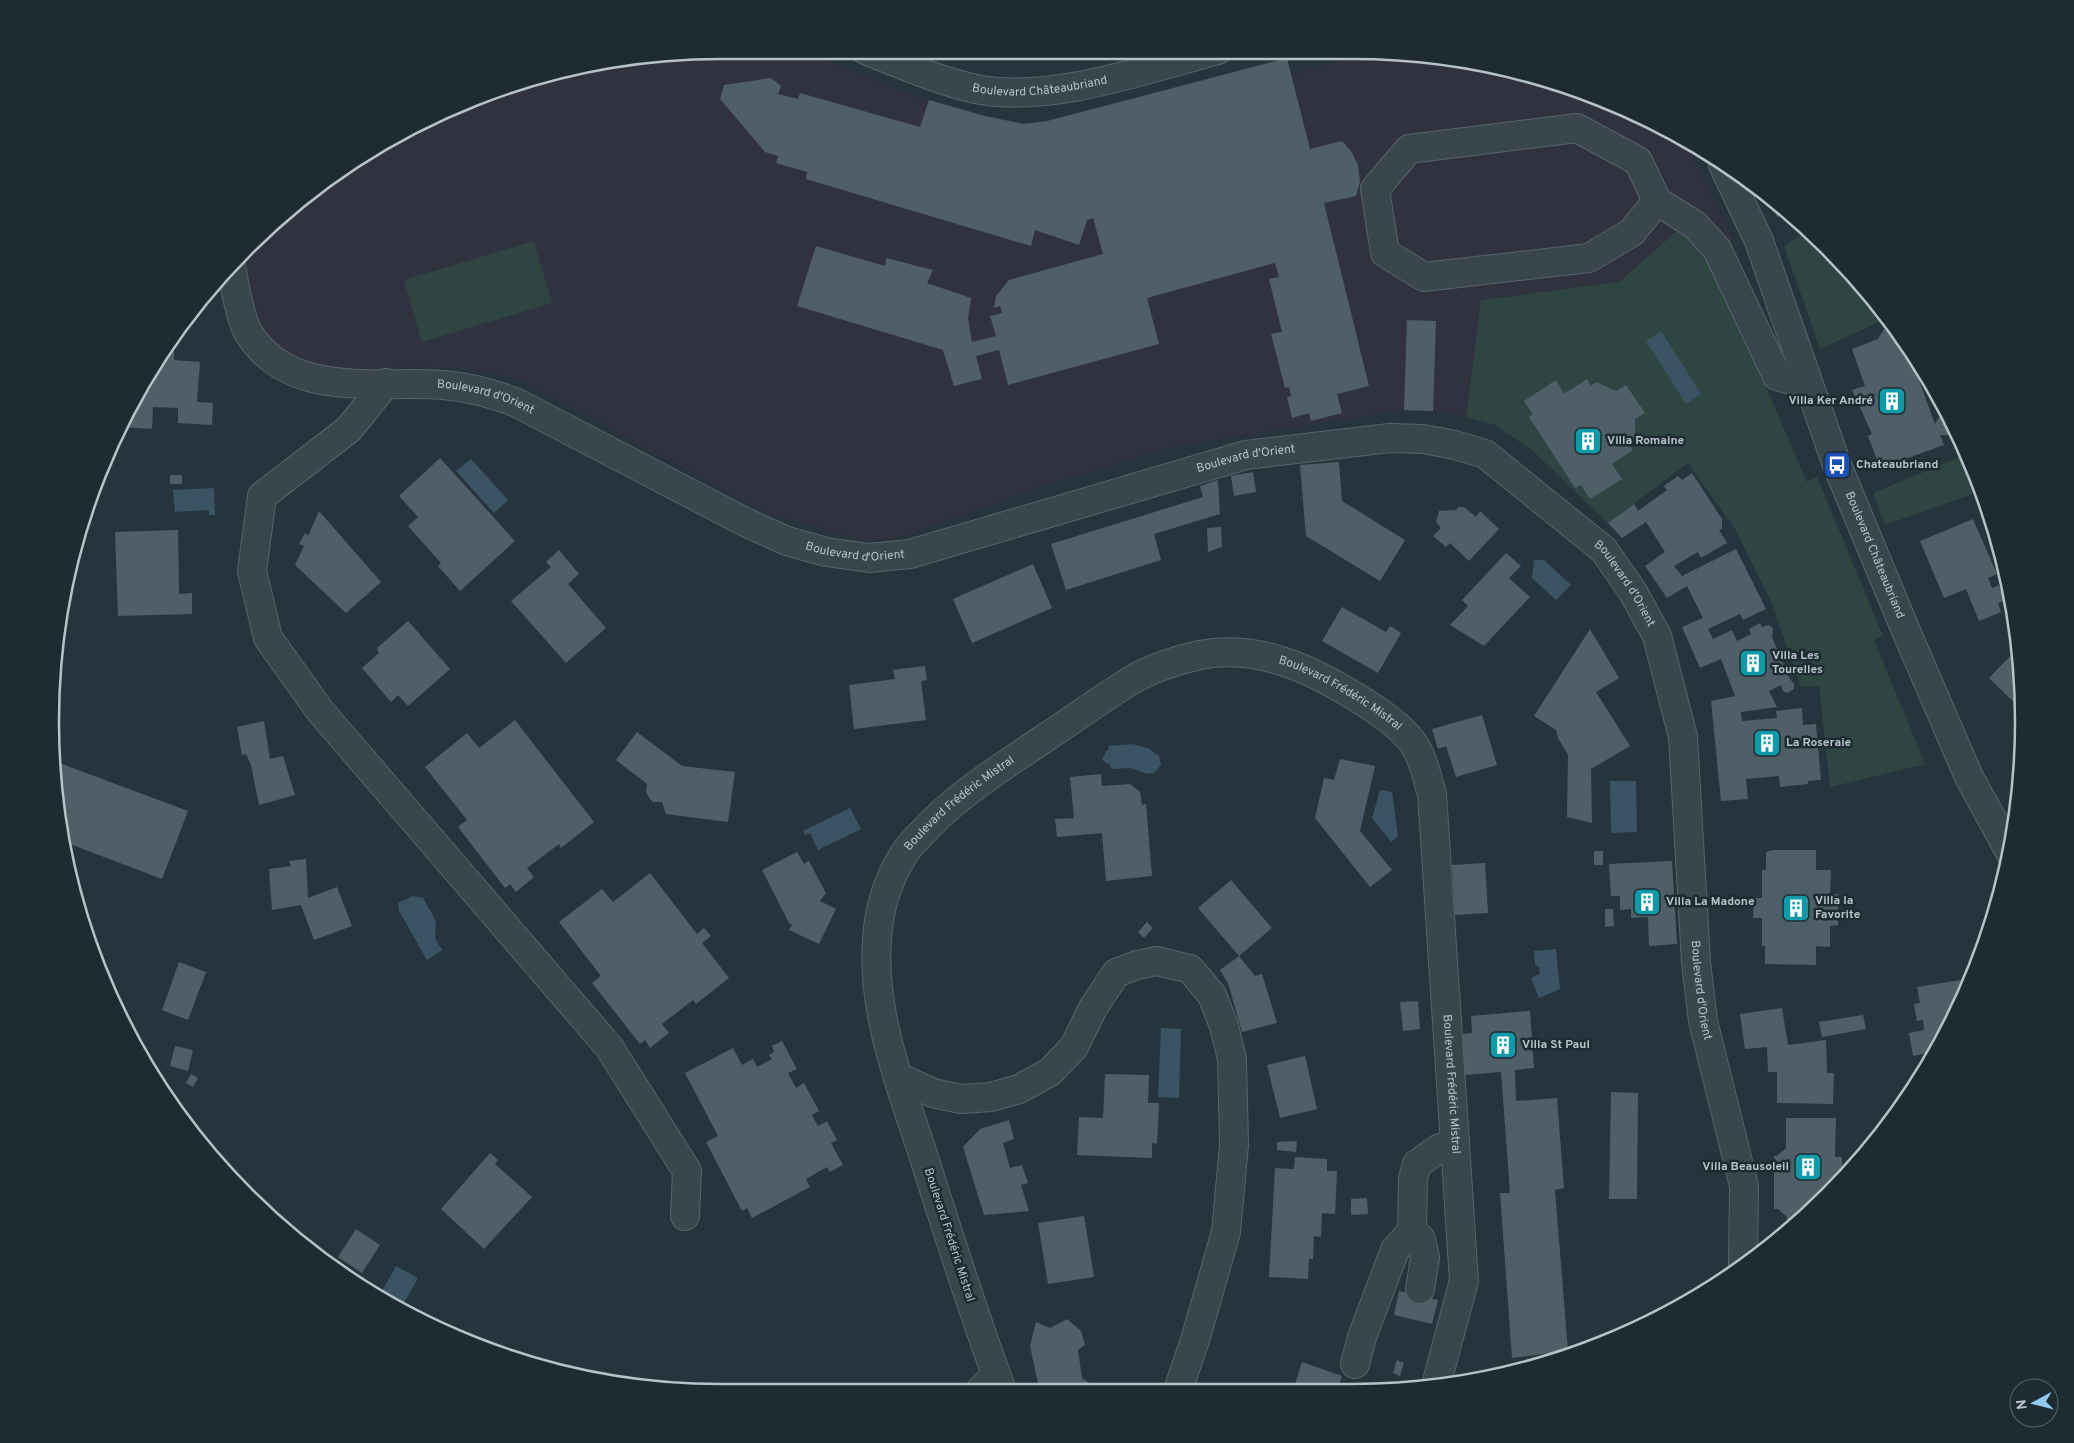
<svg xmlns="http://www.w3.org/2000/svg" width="2074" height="1443" font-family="Overpass,sans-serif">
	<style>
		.medical { fill: #31323f }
		.green { fill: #2e4541 }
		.water { fill: #3a5464 }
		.building { fill: #4f5f68 }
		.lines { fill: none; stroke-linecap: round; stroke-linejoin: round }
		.minor-casing { stroke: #57646b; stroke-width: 30 }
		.minor { stroke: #39464e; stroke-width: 28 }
		.labels { text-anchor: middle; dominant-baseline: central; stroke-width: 5; stroke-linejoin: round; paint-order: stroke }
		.street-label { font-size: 12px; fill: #b6c1c8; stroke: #1e2b33 }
		.poi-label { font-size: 12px; font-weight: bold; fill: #b6c1c8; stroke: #1e2b33; text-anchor: start }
		.rim { fill: none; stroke: #b6c1c8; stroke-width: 2.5 }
	</style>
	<rect width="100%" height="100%" fill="#26353d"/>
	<path class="medical" d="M722,50H803L907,93L1002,120L1024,124L1047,121L1287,58L1291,74L1375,52L1483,63L1650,119L1684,140L1732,240L1717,249L1704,253L1679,229L1619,282L1482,300L1466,417L1433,411L1404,410L1171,447L1040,487L905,536L873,541L841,535L762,511L524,382L483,370L410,367L362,370L312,365L281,351L268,337L257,312L242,256L349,163L464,101L547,73Z"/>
	<g class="green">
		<path d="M1679,229L1704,253L1716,271L1807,482L1817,477L1883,636L1874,640L1925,764L1830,787L1819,686L1801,687L1772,604L1735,529L1688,463L1608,523L1533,451L1495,425L1466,417L1481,300L1619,282Z"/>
		<path d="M1808,230L1828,247L1886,319L1820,349L1784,246Z"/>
		<path d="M534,241L552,303L422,342L404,280Z"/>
		<path d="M1967,454L1980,489L1976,493L1885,525L1873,493Z"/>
	</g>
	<g class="water">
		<path d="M1661,331L1701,394L1686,404L1646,341Z"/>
		<path d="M471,459L508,500L494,513L456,471Z"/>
		<path d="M214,488L215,515H209V510L175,512L173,490Z"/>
		<path d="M1534,560H1544L1571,585L1556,600L1532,578Z"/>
		<path d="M1132,744L1148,748L1159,756L1161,765L1154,773L1147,774L1131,768L1111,769L1110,765L1102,760L1106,751L1109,750L1108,746Z"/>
		<path d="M1610,781H1636L1637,832L1611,833Z"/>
		<path d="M1380,790L1392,792L1398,836L1391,842L1372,818Z"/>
		<path d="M850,808L861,829L818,850L810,833L805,835L803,831Z"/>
		<path d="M413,896L423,898L436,921L435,938L442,950L427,960L399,911L398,903Z"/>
		<path d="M1556,949L1560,989L1539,998L1531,978L1540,974L1539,967L1535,965L1534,951Z"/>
		<path d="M1161,1028L1181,1029L1179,1098L1158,1097Z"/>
		<path d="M396,1266L418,1278L401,1308L379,1296Z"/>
	</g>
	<g class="building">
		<path d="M1287,58L1310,149L1342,141L1351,151L1358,165L1360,182L1356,196L1324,203L1369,386L1337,394L1342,413L1311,421L1309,413L1292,418L1287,397L1291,396L1289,387L1285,388L1271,334L1282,332L1269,279L1279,277L1275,263L1147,298L1159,344L1008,385L999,350L976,356L982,379L954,386L943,350L797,306L816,246L885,266L886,258L933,270L927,283L971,298L968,318L972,342L996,336L990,316L1002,313L1000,306L994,308L996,296L1009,280L1103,254L1093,218L1087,220L1079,245L1035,230L1031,246L806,179L807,172L776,163L778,156L765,152L720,99L724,85L771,78L781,86L778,94L798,99L800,93L920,127L929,100L985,116L1024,124L1047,121Z"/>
		<path d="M1769,197H1770L1789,213L1777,217Z"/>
		<path d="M1407,320L1436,321L1433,411L1404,410Z"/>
		<path d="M1893,326L1914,353L1911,359L1935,424L1939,417L1945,415L1954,430L1952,435H1940L1944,445L1880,468L1868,436L1872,434L1852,390L1865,386L1852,349L1878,339L1884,329Z"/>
		<path d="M163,349H174V360L200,362L197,402L213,403L212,425L178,423V408L153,407L152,429L121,427Z"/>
		<path d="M1587,379L1591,386L1596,382L1616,391L1626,385L1645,413L1635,419V439L1629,444L1633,450L1612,464L1622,479L1590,499L1581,485L1575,488L1529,417L1533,414L1524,401L1556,380L1564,394Z"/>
		<path d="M440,458L515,541L460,591L438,566L441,563L408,526L418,517L399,496Z"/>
		<path d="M1339,462L1342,501L1405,540L1380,581L1306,536L1300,465Z"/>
		<path d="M1253,472L1256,492L1234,496L1231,476Z"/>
		<path d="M1692,473L1722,519V529L1719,530L1727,543L1701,558L1698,552L1674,566L1682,576L1736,549L1766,609L1743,620L1740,614L1708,629L1713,639L1732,630L1737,641L1751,634L1749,629L1760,623L1762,627L1769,625L1773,628L1772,637L1790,679L1794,684V689L1787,693L1783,691L1781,685L1769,691L1777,707L1741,712L1742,721L1777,718L1776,711L1802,708L1803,725L1816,724L1821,780L1808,781V784L1780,787L1779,776L1746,779L1748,799L1721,801L1711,701L1735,696L1721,659L1700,668L1682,627L1703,618L1687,586L1667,598L1645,566L1665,552L1646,522L1622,538L1608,523L1634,504L1638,511L1667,490L1664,486L1678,476L1682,480Z"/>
		<rect x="170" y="475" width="12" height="9"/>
		<path d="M1218,480L1220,514L1154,534L1161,560L1066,590L1051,544L1203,497L1200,486Z"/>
		<path d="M1459,507H1464L1476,517L1480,511L1499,529L1469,561L1450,543L1446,547L1433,536L1441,528L1436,522L1439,511L1456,510Z"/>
		<path d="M319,511L381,582L346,613L295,565L304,546L299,544L305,533L308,536Z"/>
		<path d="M1973,519L1997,574L1988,578L1992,588L1999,585L2005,600L1998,603L2001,612L1979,621L1966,589L1944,598L1920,541Z"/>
		<path d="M1221,527L1222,547L1208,552L1207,528Z"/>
		<path d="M178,530L179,594L192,593V614L118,616L115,532Z"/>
		<path d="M559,550L579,574L568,584L606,628L566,663L511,601L551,567L546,562Z"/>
		<path d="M1506,553L1521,566L1509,578L1530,597L1484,646L1450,625L1468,606L1462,600Z"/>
		<path d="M1033,564L1052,608L972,643L953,599Z"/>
		<path d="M1342,607L1386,632L1390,626L1401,633L1378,673L1322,641Z"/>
		<path d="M408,621L450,669L408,706L398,695L391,702L362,668L379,653L377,648Z"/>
		<path d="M1590,629L1619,678L1596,692L1630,746L1591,769L1592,823L1567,817L1568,755L1558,738L1556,730L1534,716Z"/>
		<path d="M2017,649L2023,711L1989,678Z"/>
		<path d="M925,666L927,680L921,681L926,720L854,729L849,685L895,679L893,670Z"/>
		<path d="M1482,715L1497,765L1456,777L1446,746L1438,749L1432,729Z"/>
		<path d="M515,720L594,822L561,848L559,844L527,868L534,877L516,892L510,884L505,888L458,827L467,820L425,767L467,733L479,748Z"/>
		<path d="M264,721L270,759L283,756L295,795L259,805L251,765L246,754L242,755L237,727Z"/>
		<path d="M637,732L682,766L735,772L728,822L666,814L662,802H653L650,799L646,792L647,784L616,760Z"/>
		<path d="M1340,759L1375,766L1360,831L1392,870L1370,887L1315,818L1324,778L1334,780Z"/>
		<path d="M54,761L188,811L162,879L62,841Z"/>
		<path d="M1101,774L1102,786L1130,784L1140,792L1142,805L1146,804L1152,876L1106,881L1102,833L1057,837L1055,819L1074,818L1070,777Z"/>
		<path d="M1773,850H1816V870H1831L1830,894H1838V925L1830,926V947L1816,946V965L1765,964V946H1762V918H1753L1754,898H1762V870H1766V852Z"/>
		<rect x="1594" y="851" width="9" height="14"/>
		<path d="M797,852L804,864L809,861L826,893L820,901L836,909L819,944L789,930L792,925L789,923L762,870Z"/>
		<path d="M306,859L308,898L337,887L352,926L314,940L301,905L272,910L269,869L291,866L289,861Z"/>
		<path d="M1672,861L1677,944L1649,946L1648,917L1631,918V909L1620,910V896H1611L1609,864Z"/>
		<path d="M1485,863L1488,913L1455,915L1452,865Z"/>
		<path d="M650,873L697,934L704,928L711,936L702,943L729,978L696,1004L693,1000L662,1024L669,1033L650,1048L645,1040L640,1044L592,983L601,976L559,922L602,889L613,902Z"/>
		<path d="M1231,880L1272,928L1239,956L1255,976L1262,974L1277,1023L1242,1032L1228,983L1220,970L1239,956L1198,908Z"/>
		<path d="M1605,909H1613L1614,926L1605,927Z"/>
		<path d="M1147,922L1153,928L1144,938L1138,932Z"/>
		<path d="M179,962L206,972L188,1020L162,1010Z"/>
		<path d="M1973,978L1933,1052L1913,1056L1909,1033L1924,1030L1923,1020L1917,1021L1914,1004L1920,1003L1917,987Z"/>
		<path d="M1418,1001L1420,1029L1403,1031L1400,1002Z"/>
		<path d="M1782,1008L1788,1045L1826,1040L1827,1073H1834L1833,1104L1777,1103V1072H1768L1767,1047L1745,1049L1740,1014Z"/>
		<path d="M1530,1011L1534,1068L1515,1070L1516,1101L1557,1098L1564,1188L1555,1190L1568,1351L1512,1358L1500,1193H1510L1501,1072L1465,1075L1461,1034L1472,1033L1471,1016Z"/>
		<path d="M1863,1015L1866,1029L1822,1037L1819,1022Z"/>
		<path d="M782,1041L797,1069L788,1073L796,1088L804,1083L819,1111L812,1115L818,1126L827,1121L837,1140L831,1143L843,1165L830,1172L827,1167L806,1179L810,1187L752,1218L747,1208L742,1211L706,1142L718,1136L685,1073L733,1048L742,1065L753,1059L757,1067L772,1059L769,1055L774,1052L772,1046Z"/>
		<path d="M175,1046L193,1050L188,1071L170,1066Z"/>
		<path d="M1305,1056L1317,1109L1280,1118L1267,1065Z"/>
		<path d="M191,1074L198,1078L193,1087L186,1083Z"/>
		<path d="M1105,1074L1149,1075L1148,1103H1159L1157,1144L1152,1143V1158L1077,1155L1079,1117L1103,1118Z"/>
		<path d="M1611,1092L1638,1093L1637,1199H1609Z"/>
		<path d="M1786,1118H1836L1835,1157H1842V1178L1827,1197L1787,1229V1217L1778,1209H1774V1156H1777L1786,1148Z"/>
		<path d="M1009,1120L1014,1139L1003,1143L1010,1168L1022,1165L1028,1183L1021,1185L1029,1211L984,1215L963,1147L980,1129Z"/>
		<path d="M1297,1141L1296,1152L1277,1150V1142Z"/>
		<path d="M490,1153L498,1160L495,1164L532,1197L484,1249L441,1209Z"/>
		<path d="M1295,1157L1327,1159V1171H1337L1335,1214L1322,1213L1321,1237L1314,1236L1313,1259H1309L1308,1279L1269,1277L1275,1168L1294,1169Z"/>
		<path d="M1367,1198L1368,1214L1351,1215V1199Z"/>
		<path d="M1084,1216L1094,1277L1048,1284L1038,1223Z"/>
		<path d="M356,1229L380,1245L362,1273L338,1257Z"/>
		<path d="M1399,1291L1438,1300L1432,1324L1394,1315Z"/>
		<path d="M1067,1319L1081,1331L1085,1345L1078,1350L1082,1378L1089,1383V1393H1040L1030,1346L1036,1322L1050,1328Z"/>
		<path d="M1397,1360L1404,1363L1400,1376L1393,1373Z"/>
		<path d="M1302,1362L1342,1376L1337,1393H1292Z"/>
	</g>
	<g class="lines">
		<g class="minor-casing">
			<g id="minor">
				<path id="s1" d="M865,50C901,64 938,81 976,89C1049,104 1147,69 1218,50"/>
				<path d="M1577,128L1638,161L1657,201L1632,232L1589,258L1424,277L1385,253L1375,189L1409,149Z"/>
				<path id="s2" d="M1723,165L1759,241L1837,465L1906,631L1969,777L2011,854"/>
				<path d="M1657,201L1695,225L1717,249L1777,376L1790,380L1805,373"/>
				<path id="s3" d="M231,266C234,283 240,318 248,332C289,400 377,380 443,385C469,387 492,393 517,403L747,523L787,541L826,552L869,558L910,554L1246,455L1390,438L1423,439L1455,445L1485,454L1604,550L1633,592L1657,636L1683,737L1696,962L1703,1021L1744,1186L1743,1266"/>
				<path d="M386,383L349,429L262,496L252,571L268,638L321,712L609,1047L687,1171L685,1216"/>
				<path d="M898,1077L933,1093L961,1099L991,1097L1019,1089L1050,1072L1074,1047L1093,1008L1116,973L1137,965L1157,961L1190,969L1212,995L1224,1026L1232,1059L1234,1145L1226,1232L1195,1340L1177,1393"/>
				<path d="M1412,1231L1421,1239L1425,1258L1420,1289"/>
				<path d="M1355,1364L1362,1337L1395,1250L1412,1231L1413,1178L1417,1164L1438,1149L1455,1143"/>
				<path d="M978,1393L996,1374"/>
				<path id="s4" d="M1003,1393C975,1318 951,1243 927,1167C903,1091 868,1009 878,928C881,903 890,876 904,854C908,847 914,841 920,835C956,795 1001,768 1045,738C1074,719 1102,698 1132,680C1152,668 1178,660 1200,655C1257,644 1309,668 1356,697C1376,710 1398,723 1413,743C1423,756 1427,778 1432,794L1464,1281L1436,1385"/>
			</g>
		</g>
		<use href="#minor" class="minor"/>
	</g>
	<defs>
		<g id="building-square" transform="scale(1.4375)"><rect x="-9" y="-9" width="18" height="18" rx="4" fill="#0f9aa8" stroke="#1e2b33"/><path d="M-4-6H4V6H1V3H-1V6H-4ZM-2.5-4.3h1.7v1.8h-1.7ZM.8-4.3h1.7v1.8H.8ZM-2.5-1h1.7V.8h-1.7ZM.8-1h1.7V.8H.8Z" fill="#fff"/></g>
		<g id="bus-square" transform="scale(1.4375)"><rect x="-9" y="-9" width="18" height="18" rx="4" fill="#1a4fb4" stroke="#1e2b33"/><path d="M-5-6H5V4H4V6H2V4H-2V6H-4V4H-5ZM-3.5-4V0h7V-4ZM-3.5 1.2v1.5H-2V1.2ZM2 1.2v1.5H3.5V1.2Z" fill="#fff"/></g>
	</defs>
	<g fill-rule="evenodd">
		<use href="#building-square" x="1892" y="401"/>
		<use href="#building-square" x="1588" y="441"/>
		<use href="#bus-square" x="1837" y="465"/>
		<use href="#building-square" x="1753" y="663"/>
		<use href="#building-square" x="1767" y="743"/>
		<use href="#building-square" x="1647" y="902"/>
		<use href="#building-square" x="1796" y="908"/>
		<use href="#building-square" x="1503" y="1045"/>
		<use href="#building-square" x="1808" y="1167"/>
	</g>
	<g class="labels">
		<g class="street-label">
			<text stroke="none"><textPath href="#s1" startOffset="182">Boulevard Châteaubriand</textPath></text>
			<text stroke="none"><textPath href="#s3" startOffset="325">Boulevard d'Orient</textPath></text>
			<text stroke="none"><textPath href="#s3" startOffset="1135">Boulevard d'Orient</textPath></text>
			<text stroke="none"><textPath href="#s3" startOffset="730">Boulevard d'Orient</textPath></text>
			<text stroke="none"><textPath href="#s2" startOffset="419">Boulevard Châteaubriand</textPath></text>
			<text stroke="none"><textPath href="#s3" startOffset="1570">Boulevard d'Orient</textPath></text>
			<text stroke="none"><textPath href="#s4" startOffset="1074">Boulevard Frédéric Mistral</textPath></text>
			<text stroke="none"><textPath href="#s4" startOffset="639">Boulevard Frédéric Mistral</textPath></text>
			<text stroke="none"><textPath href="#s3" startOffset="1990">Boulevard d'Orient</textPath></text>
			<text stroke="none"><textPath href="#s4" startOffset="1509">Boulevard Frédéric Mistral</textPath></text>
			<text transform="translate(949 1235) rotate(72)">Boulevard Frédéric Mistral</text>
		</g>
		<g class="poi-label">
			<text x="1873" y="401" text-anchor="end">Villa Ker André</text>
			<text x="1607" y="441">Villa Romaine</text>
			<text x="1856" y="465">Chateaubriand</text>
			<text x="1772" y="656">Villa Les<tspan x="1772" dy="14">Tourelles</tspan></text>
			<text x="1786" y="743">La Roseraie</text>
			<text x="1815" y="901">Villa la<tspan x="1815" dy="14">Favorite</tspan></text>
			<text x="1666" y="902">Villa La Madone</text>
			<text x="1522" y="1045">Villa St Paul</text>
			<text x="1789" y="1167" text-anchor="end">Villa Beausoleil</text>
		</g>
	</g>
	<path d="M0 0H2074V1443H0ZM721 59H1353A662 662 0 0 1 2015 721V722A662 662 0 0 1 1353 1384H721A662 662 0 0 1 59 722V721A662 662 0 0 1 721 59Z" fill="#1e2b33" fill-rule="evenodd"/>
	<path class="rim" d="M721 59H1353A662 662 0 0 1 2015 721V722A662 662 0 0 1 1353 1384H721A662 662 0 0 1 59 722V721A662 662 0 0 1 721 59Z"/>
	<g transform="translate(2034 1403) rotate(263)"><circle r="24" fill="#1e2b33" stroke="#5b676f"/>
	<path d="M0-4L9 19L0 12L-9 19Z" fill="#90caf3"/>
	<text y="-8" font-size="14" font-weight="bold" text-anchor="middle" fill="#b6c1c8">N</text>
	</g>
</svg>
